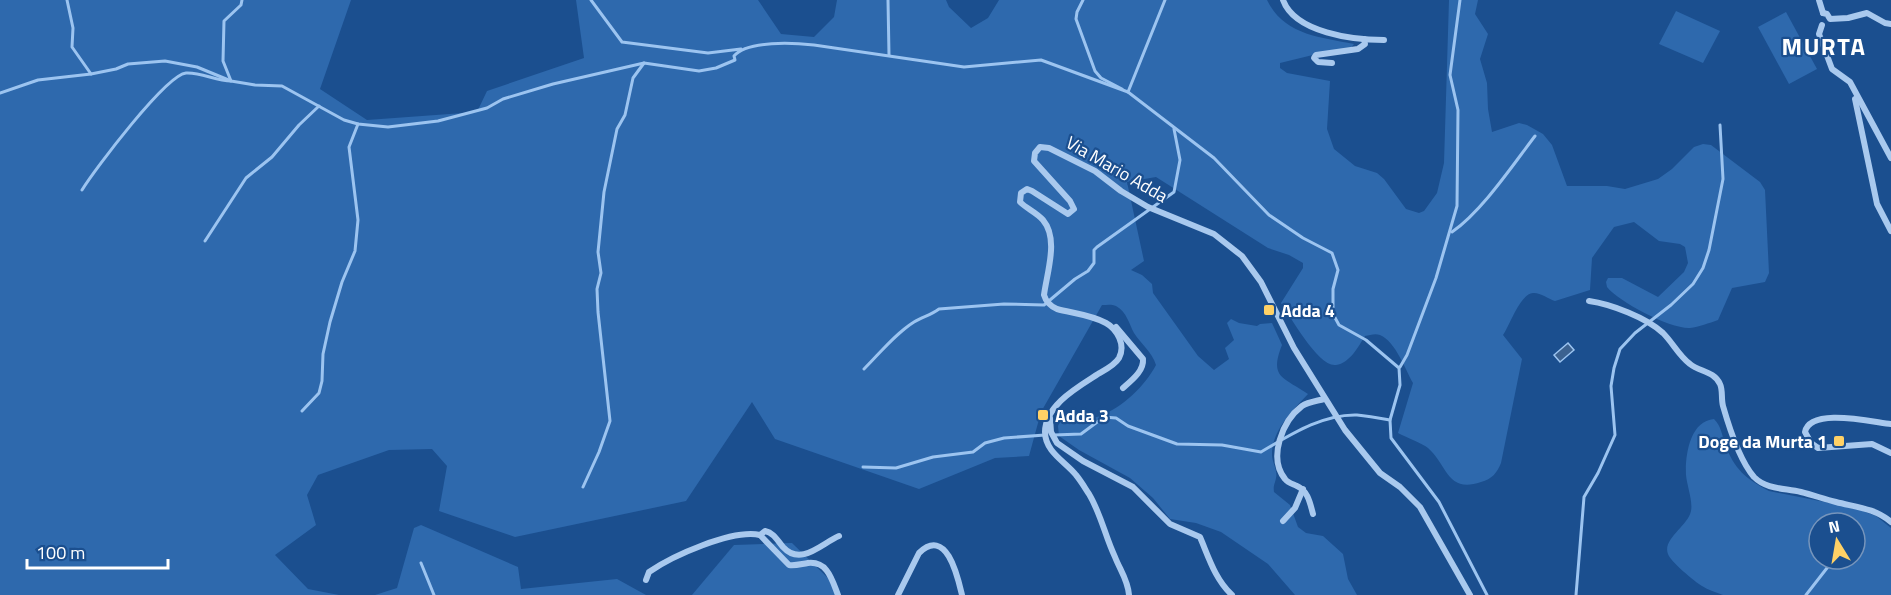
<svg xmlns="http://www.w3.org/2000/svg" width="1891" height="595" font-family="'Titillium Web',sans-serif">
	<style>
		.green { fill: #2e69ad; fill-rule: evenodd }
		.water { fill: #3c6290; stroke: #9cc4f0; stroke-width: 1.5 }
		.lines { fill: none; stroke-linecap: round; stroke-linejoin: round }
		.stream { stroke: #9cc4f0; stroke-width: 3 }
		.street { stroke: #a9c9ee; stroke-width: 6 }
		.poi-dot { fill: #ffd166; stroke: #1b4f8f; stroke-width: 2 }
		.labels { text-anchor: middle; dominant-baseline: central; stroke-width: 4.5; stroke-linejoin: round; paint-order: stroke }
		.street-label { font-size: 18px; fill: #fff; stroke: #1b4f8f }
		.poi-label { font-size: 18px; font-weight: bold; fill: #fff; stroke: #1b4f8f; text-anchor: start }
		.district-label { font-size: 24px; font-weight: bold; letter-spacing: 1.5px; fill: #fff; stroke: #1b4f8f }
	</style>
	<rect width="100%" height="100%" fill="#1b4f8f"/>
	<g class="green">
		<path d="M0,0H351L320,89L367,120L477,112L487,91L584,58L576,0H758L781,34L814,37L834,17L837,0H946L949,7L971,28L988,18L999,0H1267C1284,35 1319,37 1354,44L1350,49L1321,53L1280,63V68L1287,73L1330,81L1327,129L1334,149L1355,166L1377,173L1384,179L1406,209L1419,213L1424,211L1437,193L1444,163L1449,0H1478L1475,14L1488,34L1480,59L1487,83L1488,109L1492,132L1519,123L1527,125L1543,134L1552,145L1567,186H1607L1625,189L1658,179L1672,169L1694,147L1703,144L1711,145L1760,182L1765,190L1769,273L1765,282L1732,288L1718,320C1709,323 1699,327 1690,328C1670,329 1619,302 1607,287L1606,282L1608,278H1622L1658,297L1684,272L1688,263L1685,247L1680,244L1659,241L1634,222L1614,227L1592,258L1590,290L1555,301C1549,299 1539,292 1533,293C1520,294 1510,325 1503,335L1522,359L1501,463C1497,473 1492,479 1481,482C1447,494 1447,464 1428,448C1423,444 1406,437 1398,433L1413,383C1405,369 1396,342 1380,335C1375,333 1370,335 1365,336C1358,347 1350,363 1336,365C1319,368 1290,316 1281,303L1303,268V263L1289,255L1268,248L1156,177L1127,182L1144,261L1131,270L1142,275L1152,284L1153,293L1198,356L1214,370L1229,359L1225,348L1234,340L1227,323L1231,319L1239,323L1257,326L1260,324L1272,323L1282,345C1269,378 1283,377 1308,394C1292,411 1272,430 1272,455C1272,462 1278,471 1276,478C1275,484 1273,485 1274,492L1290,505L1298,527L1306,533L1323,536L1343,554L1348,579L1357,595H1295L1268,564L1221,532L1196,523L1170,519L1153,498L1130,478L1079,450L1059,436L1058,426L1062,417C1073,417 1090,420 1100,416C1123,407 1145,386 1156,365C1152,352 1141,344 1134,333C1129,324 1127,312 1116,306C1112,304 1106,305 1102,305L1041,412L1029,456L995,458L919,489L775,439L752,402L686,501L515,537L439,511L447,466L432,449L389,450L318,475L307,495L316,525L275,555L308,589L339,595H0Z"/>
		<path d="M1676,11L1720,31L1703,63L1659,44Z"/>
		<path d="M1786,12L1817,69L1789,84L1758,27Z"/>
		<path d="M1714,419C1721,426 1722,435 1725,444C1734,469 1746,479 1769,491L1855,508L1876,516L1891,528V595H1723C1716,592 1708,590 1702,586C1695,582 1670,561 1668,554C1662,539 1688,526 1691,511C1693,501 1687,486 1686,475C1685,455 1690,421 1714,419ZM1819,523H1855V559H1819Z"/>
		<path d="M421,525L518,567L521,589L617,579L646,595H375L397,588L414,528Z"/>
		<path d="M792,543L832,582L836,595H692L734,545Z"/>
	</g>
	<path class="water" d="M1568,343L1574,350L1560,362L1554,355Z"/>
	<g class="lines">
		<g class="stream">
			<path d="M67,0L73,28L72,47L91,74"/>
			<path d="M591,0L622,42L708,53L741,49"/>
			<path d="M888,0L889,55"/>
			<path d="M1083,0L1077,12L1076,19L1095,71L1101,78L1122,89"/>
			<path d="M1128,92L1165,0"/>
			<path d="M0,93L38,80L91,74L116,69L128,64L165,61L197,67L231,81L255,85L282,86L344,120L358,124L388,127L438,121L487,108L503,99L553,84L644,63L699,71L716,68L735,60L734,56C747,40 795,43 814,45L964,67L1041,60L1128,92L1214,158L1269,215L1303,238L1332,253L1338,270L1333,289V314L1339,325L1366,340L1399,368L1400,385L1390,420L1391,438L1439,502L1487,595"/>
			<path d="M82,190C95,169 166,75 186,73C201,72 216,81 231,81L223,61L224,21L241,5L242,0"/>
			<path d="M1452,232C1482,211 1512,166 1535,136"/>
			<path d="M205,241L246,178L272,157L299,125L319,106"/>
			<path d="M1400,367L1407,355L1436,278L1457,206L1458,110L1450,75L1460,0"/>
			<path d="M864,369C880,353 895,334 914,322C922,317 931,315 939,309L1004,304L1044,305L1075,279L1088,271L1094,263V250L1097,247L1174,192L1180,160L1174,129"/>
			<path d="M302,411L319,393L322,381L323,354L330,322L342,282L355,251L358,220L349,147L358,124"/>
			<path d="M1054,435L1081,434L1104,417L1116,418L1128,426L1177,444L1222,445L1261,452C1290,435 1322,414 1357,415C1368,416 1379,418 1390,420"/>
			<path d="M863,467L896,468L933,457L973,452L985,443L1004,438L1045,435"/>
			<path d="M583,487L599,452L610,421L598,312L597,289L601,273L598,252L604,192L617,129L625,115L633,78L644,63"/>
			<path d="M421,563L434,595"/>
			<path d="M1576,595L1584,497L1598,473L1615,435L1611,386L1614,368L1620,349L1635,333L1671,305L1693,284L1703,268L1709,250L1723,179L1720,125"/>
			<path d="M1806,595L1834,559"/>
		</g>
		<g class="street">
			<path d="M1283,0C1295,33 1354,40 1384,40"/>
			<path d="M1819,0L1823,13"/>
			<path d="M1823,13L1827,14L1830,19L1848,18L1867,13L1885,23L1891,24"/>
			<path d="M1822,25L1819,34L1832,69L1850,82L1891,158"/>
			<path d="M1332,63L1318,62L1314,58L1316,55L1358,49L1365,44L1364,39"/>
			<path d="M1855,99L1877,204L1891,231"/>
			<path d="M1589,301C1611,304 1647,318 1663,333C1673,343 1679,356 1690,364C1700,372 1714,371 1720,384C1723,390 1721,399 1723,406C1729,427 1740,461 1754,477C1767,490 1785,488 1801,492C1813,495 1824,499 1836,502C1855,507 1875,508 1891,522"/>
			<path d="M1116,327L1143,359C1144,371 1132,380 1123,388"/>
			<path d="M1050,418L1051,432L1057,443L1083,461L1133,487L1170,524L1200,537C1209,558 1215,579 1232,595"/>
			<path d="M1891,424C1872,422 1810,407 1805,432L1811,443L1818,448L1872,444L1891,453"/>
			<path d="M1313,514C1310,503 1308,491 1297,486C1293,484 1288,483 1285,479C1268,458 1282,421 1302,406C1308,402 1317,401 1324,399"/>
			<path d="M1283,521L1295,508L1303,489"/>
			<path d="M646,580L649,572C672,556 732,529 760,535"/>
			<path d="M838,595C832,580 828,561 808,563C801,564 795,566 789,565L760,535L765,531C774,533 777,540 783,547C801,567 822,543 839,536"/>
			<path d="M898,595L919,553C947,526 958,578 962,595"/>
			<path d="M1129,595C1128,580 1120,570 1115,557C1105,536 1101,514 1089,494C1085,488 1081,481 1076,475C1066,462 1045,452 1045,432C1045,405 1078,387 1098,374C1105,370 1115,365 1119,358C1126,345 1117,329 1106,323C1092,315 1072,313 1057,309C1050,306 1046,302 1044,295C1047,272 1059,239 1043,220C1036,212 1027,209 1020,202L1021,193L1027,189L1032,191L1068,214L1074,209L1070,201L1034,161L1035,153L1040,147L1049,148L1095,171L1121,191L1148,207L1214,234L1242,256L1261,282L1294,348L1345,430L1380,473L1400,487L1420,507L1470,595"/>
		</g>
	</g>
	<g class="poi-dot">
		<rect x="1263" y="304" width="12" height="12" rx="3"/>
		<rect x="1037" y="409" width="12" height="12" rx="3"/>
		<rect x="1833" y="435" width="12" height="12" rx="3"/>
	</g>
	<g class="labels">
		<g class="street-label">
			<text transform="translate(1117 169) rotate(30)">Via Mario Adda</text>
		</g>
		<g class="poi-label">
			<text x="1281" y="310">Adda 4</text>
			<text x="1055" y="415">Adda 3</text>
			<text x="1827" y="441" text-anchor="end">Doge da Murta 1</text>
		</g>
		<g class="district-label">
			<text x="1824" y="46">MURTA</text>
		</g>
	</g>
	<g transform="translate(1837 541) rotate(349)"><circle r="28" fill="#1b4f8f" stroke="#7695bc" stroke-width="1.5"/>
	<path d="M0-4.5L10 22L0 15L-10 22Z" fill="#ffd166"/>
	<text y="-9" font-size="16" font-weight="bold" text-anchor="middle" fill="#ffffff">N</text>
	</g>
	<path d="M27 559v9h141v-9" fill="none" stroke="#ffffff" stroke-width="3"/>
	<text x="36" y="559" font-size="18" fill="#ffffff" stroke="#1b4f8f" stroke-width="4.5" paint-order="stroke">100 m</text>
</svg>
